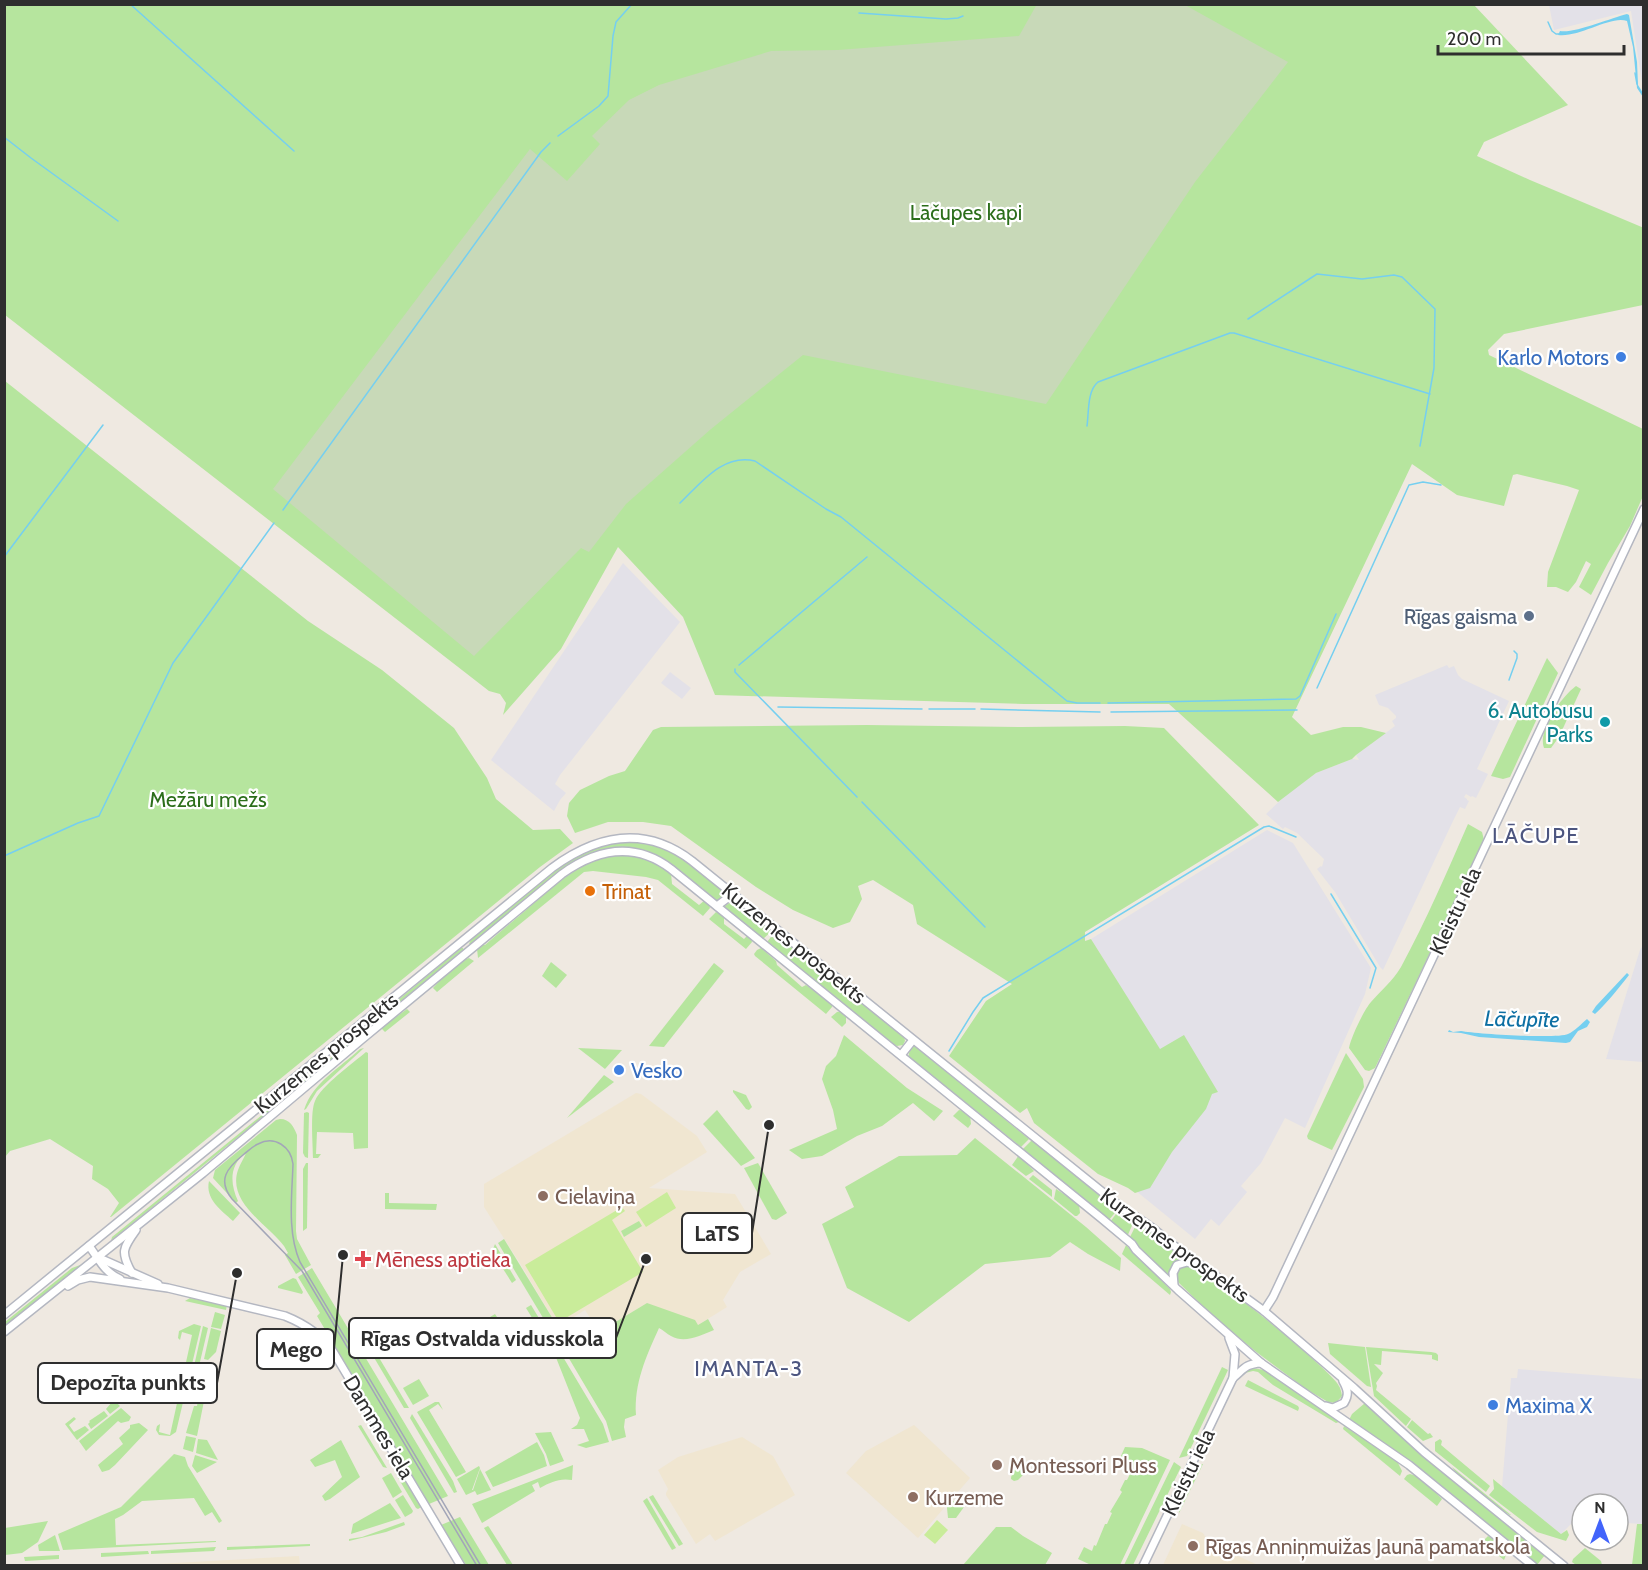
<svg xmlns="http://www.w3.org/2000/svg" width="1648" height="1570" font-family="Cabin,sans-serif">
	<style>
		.industrial { fill: #e3e1e8 }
		.education { fill: #f0e6d1 }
		.green { fill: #b6e59e }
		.cemetery { fill: #c8d9b8 }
		.pitch { fill: #c9ec9a }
		.water { fill: #75cff0 }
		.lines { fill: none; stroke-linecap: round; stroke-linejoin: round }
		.stream { stroke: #75cff0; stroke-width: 1.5 }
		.secondary-casing { stroke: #b4b7c1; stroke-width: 10 }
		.secondary { stroke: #fff; stroke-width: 7 }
		.tram { stroke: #a3a6b8; stroke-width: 1.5 }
		.shop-dot { fill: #3f7fe0; stroke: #fff; stroke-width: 2 }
		.service-dot { fill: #5c6f8a; stroke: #fff; stroke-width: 2 }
		.culture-dot { fill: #0f9aa8; stroke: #fff; stroke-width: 2 }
		.food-dot { fill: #e8710a; stroke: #fff; stroke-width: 2 }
		.education-dot { fill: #8d6e63; stroke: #fff; stroke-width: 2 }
		.health-dot { fill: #e0444e; stroke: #fff; stroke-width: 2 }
		.labels { text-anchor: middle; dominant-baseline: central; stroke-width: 4.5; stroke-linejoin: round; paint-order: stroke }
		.park-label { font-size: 21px; fill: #2c6e1b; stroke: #fff }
		.shop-label { font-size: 21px; fill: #366cbe; stroke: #fff; text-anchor: start }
		.service-label { font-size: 21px; fill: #4e5e75; stroke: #fff; text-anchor: end }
		.culture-label { font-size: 21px; fill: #0d838f; stroke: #fff; text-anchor: end }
		.food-label { font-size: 21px; fill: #c56008; stroke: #fff; text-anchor: start }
		.street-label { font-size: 21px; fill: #2e2e2e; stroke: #fff }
		.education-label { font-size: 21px; fill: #785e54; stroke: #fff; text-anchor: start }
		.health-label { font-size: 21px; fill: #be3a42; stroke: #fff; text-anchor: start }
		.neighbourhood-label { font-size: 22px; letter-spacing: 1.5px; fill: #4d5680; stroke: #fff }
		.water-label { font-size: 22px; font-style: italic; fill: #0d6fa3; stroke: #fff }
		.leader { fill: none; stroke: #2e2e2e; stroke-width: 2 }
		.callout-dot { fill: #2e2e2e; stroke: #fff; stroke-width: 2 }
		.callout { fill: #fff; stroke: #2e2e2e; stroke-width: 2 }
		.callout-label { font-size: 22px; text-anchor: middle; font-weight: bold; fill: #2e2e2e }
	</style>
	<rect width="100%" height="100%" fill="#efe9e1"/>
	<g class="industrial">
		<path d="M1549,5H1643V85L1642,83L1631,11L1554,30Z"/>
		<path d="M623,563L680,622L560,775L555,784L566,793L560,800L554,811L491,760Z"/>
		<path d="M1447,665L1449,668L1454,666L1458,675L1462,679L1509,701L1477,769L1488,774L1476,798L1472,796L1471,797L1466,794L1464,797L1467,799V800L1469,801L1465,809L1460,807L1453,821L1383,970L1380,967L1335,892L1317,869L1321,866L1322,867L1324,859L1297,833L1285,827L1283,829L1266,814L1288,793L1316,773L1352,759L1359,760L1356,755L1395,726L1392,721L1396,718V716L1388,708L1379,705L1375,695Z"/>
		<path d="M670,672L691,688L682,699L661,683Z"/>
		<path d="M1267,830L1293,843L1371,968L1365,994L1305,1128L1285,1118L1261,1163L1241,1186L1247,1192L1219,1226L1211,1219L1195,1239L1130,1186L1204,1096L1218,1092L1160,1050L1091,939Z"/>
		<path d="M1643,945V1062L1606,1059L1640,950Z"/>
		<path d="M1518,1369L1643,1379V1524L1626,1523V1520H1618V1504H1582V1510L1575,1509L1573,1522L1561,1534L1502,1487L1511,1378H1517Z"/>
	</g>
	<g class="education">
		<path d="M636,1093L641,1094L697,1136L707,1152L649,1188L735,1194L771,1254L740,1272L723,1300L727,1307L698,1325L647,1303L599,1332L585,1310L558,1327L521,1265L484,1207V1184Z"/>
		<path d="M914,1425L970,1478L918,1538L846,1473L866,1451Z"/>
		<path d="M742,1437L773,1456L795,1495L715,1541L710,1534L696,1544L666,1495V1493L668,1489L658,1470L678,1457Z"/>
		<path d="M1182,1524L1203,1533L1209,1543L1258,1565H1163Z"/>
		<path d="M299,1556L300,1565H124H139Z"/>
	</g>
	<g class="green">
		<path d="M4,5H1474L1568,105L1484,142L1477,156L1530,180L1644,228L1643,305L1504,334L1488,350L1489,355L1643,429V496L1630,526L1608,563L1591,595L1579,587L1591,564L1586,561L1576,582L1568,592L1556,587H1547L1548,572L1579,490L1567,486L1517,474L1513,475L1504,506L1457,495L1412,464L1292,717L1311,735L1343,727H1361L1386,733L1356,755L1352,759L1316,773L1278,802L1169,704H1024L715,695L683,617L618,547L561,649L503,715L506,703L500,694L489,691L5,315Z"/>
		<path d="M5,381L308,621L382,670L454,728L487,778L496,799L533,830L560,829L573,843L540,867L111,1217H110L119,1203L108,1189L92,1179L93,1166L50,1139L10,1151L5,1157Z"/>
		<path d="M1547,658L1558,673L1510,777L1503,779L1491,776Z"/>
		<path d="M1576,686L1581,689L1559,737L1551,748H1544C1537,730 1562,696 1576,686Z"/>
		<path d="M867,725L1022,727L1125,726L1164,728L1259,825L1085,932V941L1091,939L1160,1049L1184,1035L1218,1092L1212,1094L1206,1109L1172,1152L1150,1188L1135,1193L1128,1188L1098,1174L1034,1123L1027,1108L1020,1113L949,1056L986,1001L1012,984L917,924L913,905L873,880L858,886L862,899L850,922L833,928L793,910L756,887L671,826L643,822H608L575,833L567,816L569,803L580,790L609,776L625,771L653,730L661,727Z"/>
		<path d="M1468,824L1482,832L1484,840L1375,1068L1369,1071L1365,1070L1349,1048C1351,1037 1364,1010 1371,1002C1382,989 1392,982 1401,967C1426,921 1447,872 1468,824Z"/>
		<path d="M633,841C672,844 697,869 726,892L724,898L718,902C667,861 633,823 567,867L472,944H469L471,939L574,856C594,848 612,843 633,841Z"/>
		<path d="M617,855C638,855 653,861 671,873L672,884L699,905L705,900L708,903L710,908L703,916L658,880L646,877L593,871L584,872L478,958L477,949L481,945H485C501,931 518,917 534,903C560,881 582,860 617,855Z"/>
		<path d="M735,899L773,930L763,939L725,908V906Z"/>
		<path d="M716,912L724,915V924L744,939L748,935L751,938L752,942L746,949L709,919Z"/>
		<path d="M775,932L904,1036L905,1041L903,1045L897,1046L894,1045L767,942Z"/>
		<path d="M461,948H463L464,951L377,1022L375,1020L386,1010Z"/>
		<path d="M761,948L776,961L777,965L802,987L806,985L830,1002L832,1003V1007L826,1014L755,956L754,954L757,950Z"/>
		<path d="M469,958L474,961L437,992L433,988C443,977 455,962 469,958Z"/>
		<path d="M551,962L567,975L556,988L542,976Z"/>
		<path d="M714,963L724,971L664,1047L649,1046Z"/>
		<path d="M407,1009L410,1012L385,1032L381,1028Z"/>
		<path d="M842,1011L846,1014V1023L842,1027L831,1017L837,1012Z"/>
		<path d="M373,1022L375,1024L293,1093L294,1089Z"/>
		<path d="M844,1035L907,1088L943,1111L934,1121L913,1103L882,1126L857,1136L822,1156L802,1159L789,1150L837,1129L833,1110L822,1079L826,1066L836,1056Z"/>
		<path d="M915,1046L1029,1139L1021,1147L909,1057C908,1052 911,1048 915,1046Z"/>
		<path d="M364,1048L317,1091L306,1109L304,1110C313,1082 340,1068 360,1049Z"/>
		<path d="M578,1048L622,1050L605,1069Z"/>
		<path d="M366,1052L368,1053V1148L354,1149L353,1133L317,1132L316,1154H321L318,1158H313C313,1144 310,1112 315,1101C321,1086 353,1063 366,1052Z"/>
		<path d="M1346,1053L1363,1079L1364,1087L1332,1150L1308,1139L1307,1136Z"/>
		<path d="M604,1075L614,1082L567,1118Z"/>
		<path d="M733,1090L746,1095L752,1107L749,1110L746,1109L733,1092Z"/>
		<path d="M273,1106L275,1107L111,1241L112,1237L117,1233Z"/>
		<path d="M717,1110L755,1158L741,1166L703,1124Z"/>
		<path d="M959,1110L965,1111L970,1115L971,1124L968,1128L953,1116Z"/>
		<path d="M307,1112L309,1113L308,1158L305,1157L303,1153L304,1113Z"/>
		<path d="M280,1119C290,1119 294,1127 297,1135L296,1231L297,1239L311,1265L296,1274L285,1255L288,1253L284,1246C267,1224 227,1202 238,1170C240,1164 244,1158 246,1153C229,1165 230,1184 238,1201L236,1203L213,1178L215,1170L276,1120Z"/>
		<path d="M975,1138L1086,1227L1121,1258L1120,1271L1088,1254L1070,1242L1050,1257L985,1264L909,1322L847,1288L822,1224L854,1207L845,1187L899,1156L957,1155Z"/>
		<path d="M1032,1140L1118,1209L1109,1220L1023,1149Z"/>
		<path d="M1019,1155L1034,1171L1026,1176L1012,1165Z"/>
		<path d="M306,1163H308L307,1228L303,1231V1169Z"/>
		<path d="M758,1163L787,1213L776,1220L772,1219L744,1168Z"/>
		<path d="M1033,1175L1052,1190V1197L1029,1179Z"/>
		<path d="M209,1181L240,1213L233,1221C221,1210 205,1199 209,1181Z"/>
		<path d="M1056,1189L1079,1204L1080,1213L1077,1216H1075L1054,1199Z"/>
		<path d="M385,1193H389V1203L437,1204L436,1210L385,1209Z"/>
		<path d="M1119,1210L1134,1221L1127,1237L1110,1222Z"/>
		<path d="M639,1221L642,1226L624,1237L621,1231Z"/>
		<path d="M1137,1223L1185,1257L1173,1265L1168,1277L1129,1239Z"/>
		<path d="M504,1239L564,1337L557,1341L498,1243Z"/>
		<path d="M495,1244L516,1280L512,1283L493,1253V1249Z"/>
		<path d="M1126,1245L1170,1289L1171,1292L1170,1295L1122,1254Z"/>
		<path d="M83,1264L5,1327V1322L72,1268Z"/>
		<path d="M1184,1266C1206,1266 1321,1362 1337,1383C1340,1387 1341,1390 1342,1396L1336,1403L1328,1402L1306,1389L1255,1351L1213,1316L1178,1282L1177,1278V1271Z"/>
		<path d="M312,1268L448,1496L429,1504L317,1316L320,1313L298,1277Z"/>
		<path d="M293,1278L296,1279L303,1292L302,1294L278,1288V1286Z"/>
		<path d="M190,1298L227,1305L226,1310L185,1301Z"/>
		<path d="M647,1303L695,1320L698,1325L708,1319L714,1330C701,1335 685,1344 671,1336C667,1334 663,1330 659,1328C646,1357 634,1383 636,1415L625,1419L624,1427L626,1437L612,1441L606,1421L564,1350L599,1332Z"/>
		<path d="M531,1305L554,1343L547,1342L526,1308Z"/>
		<path d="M215,1312L225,1315L221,1329L211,1327Z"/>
		<path d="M495,1314L499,1320V1329L459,1352L446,1331L448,1325L454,1322L456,1325L449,1329L455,1338Z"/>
		<path d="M194,1324L201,1326L176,1432L170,1436L159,1435L156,1430L157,1426L160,1424L159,1432L170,1435L192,1335L182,1332L180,1340L178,1338L179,1331Z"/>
		<path d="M359,1324L409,1408H404L357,1329Z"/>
		<path d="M203,1326L208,1328L195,1383L193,1385L190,1384Z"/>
		<path d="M211,1328L221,1331L216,1352L208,1360L204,1359Z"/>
		<path d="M1328,1343L1365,1347L1371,1387L1367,1386L1330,1354Z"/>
		<path d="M1366,1347L1431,1352L1436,1353L1438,1355V1361L1432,1359V1355L1382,1351L1381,1365L1374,1364L1383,1373L1376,1383L1377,1386L1376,1390L1411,1419L1406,1426L1374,1396Z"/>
		<path d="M560,1352L603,1424L609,1442L586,1448L577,1445L589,1441L584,1429H571L577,1425L580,1418L555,1355Z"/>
		<path d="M1222,1367L1228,1370L1187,1456L1179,1458Z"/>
		<path d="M1253,1368L1264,1370L1339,1422L1336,1423L1273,1385L1258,1372L1253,1371L1245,1373L1248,1369Z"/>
		<path d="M419,1379L429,1396L413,1405L403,1388Z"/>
		<path d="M1248,1380L1298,1406L1299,1408L1298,1411L1245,1386Z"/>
		<path d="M106,1392L120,1406L110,1414L106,1409L112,1402L107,1395L98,1402L97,1399Z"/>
		<path d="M198,1400L204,1401L197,1436L186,1433L194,1406H197Z"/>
		<path d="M435,1402H439L443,1410L438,1404L429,1410L466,1472L456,1477L417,1412Z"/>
		<path d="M1365,1403L1420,1453L1545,1555L1537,1565L1401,1456L1349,1420L1352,1414Z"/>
		<path d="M121,1408L131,1417L129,1421L121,1423L118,1421L86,1451L79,1441Z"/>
		<path d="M104,1411L108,1416L91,1429L88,1424L90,1422L89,1421Z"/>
		<path d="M412,1414L453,1481L457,1492L454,1493L410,1418Z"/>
		<path d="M74,1417L76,1419L69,1425L74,1432L85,1426L89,1430L77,1440L65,1424Z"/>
		<path d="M1412,1420L1428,1434L1430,1433L1433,1437L1423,1441L1407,1427Z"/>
		<path d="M139,1423L148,1430L115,1465L109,1470L102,1472L98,1465L123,1444L119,1438L130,1428V1425Z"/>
		<path d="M361,1425L387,1468L383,1467L358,1426Z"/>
		<path d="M1344,1426L1397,1461L1402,1471L1400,1476L1343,1429Z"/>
		<path d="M551,1432L564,1461L550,1466L546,1454L535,1433Z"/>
		<path d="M186,1436L196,1438L193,1452L183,1449Z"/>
		<path d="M198,1439L207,1440L218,1460L196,1453Z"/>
		<path d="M1440,1439L1442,1441L1441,1445L1490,1486L1486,1492L1435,1451V1442Z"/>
		<path d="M341,1440L360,1477L330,1499L325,1501L322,1496L342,1477L335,1460L315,1467L310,1460Z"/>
		<path d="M537,1442L544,1455L547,1466L493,1487L485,1472Z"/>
		<path d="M1125,1447L1142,1448L1170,1460L1120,1565H1091L1078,1559L1084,1547L1092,1551L1094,1545L1096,1546L1105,1524H1107L1112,1513L1110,1512L1122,1492L1120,1490L1125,1480H1127L1132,1470L1130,1468L1132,1464L1120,1458Z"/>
		<path d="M174,1454L185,1457L188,1466L222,1521L219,1523L212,1512L205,1516L194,1498L142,1501L123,1515L115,1519L116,1545L214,1541H216V1542L63,1550L58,1534L121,1507Z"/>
		<path d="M195,1455L217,1462L197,1473L192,1466Z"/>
		<path d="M1025,1462L1029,1463L1030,1468L1018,1480L1014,1481L1011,1479C1011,1472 1019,1464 1025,1462Z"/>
		<path d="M1174,1462L1181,1467L1179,1471L1133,1565H1124Z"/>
		<path d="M1202,1464H1203L1179,1513V1505Z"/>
		<path d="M573,1465L572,1480C559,1478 551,1482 540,1488L538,1482L532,1485L535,1491L482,1523L472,1504Z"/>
		<path d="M479,1466L480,1468L472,1490H473L480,1469L491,1490L477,1495L475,1491L466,1495L457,1479Z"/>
		<path d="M1452,1467L1511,1515H1510C1493,1505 1462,1482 1452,1467Z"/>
		<path d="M399,1470L403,1472L423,1506L418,1509L416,1508L394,1471Z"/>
		<path d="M391,1473L402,1492L393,1498L382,1478Z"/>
		<path d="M1410,1474C1423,1477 1433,1490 1442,1499L1437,1506L1404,1479L1407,1475Z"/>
		<path d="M1493,1479L1561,1534L1567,1530L1569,1535L1566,1541L1537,1532L1489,1495L1494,1489Z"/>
		<path d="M403,1495L413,1511L412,1513L405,1517L395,1500Z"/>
		<path d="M653,1495L683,1544L679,1546L649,1497Z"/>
		<path d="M647,1498L676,1548L672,1550L643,1501Z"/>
		<path d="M954,1501L960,1503L964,1507L956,1518H948L947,1508L951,1502Z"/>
		<path d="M390,1503L401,1518L351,1534L353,1524Z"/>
		<path d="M460,1517L489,1565H466L441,1525Z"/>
		<path d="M48,1521L38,1542L22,1553L5,1555V1528Z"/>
		<path d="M404,1522L405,1525L386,1532L349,1541V1539L362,1537Z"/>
		<path d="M1637,1524H1643V1565H1632Z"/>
		<path d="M488,1526L489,1527L513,1565H507L484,1528Z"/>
		<path d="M996,1527H1011L1023,1536L1052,1553L1045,1565H963Z"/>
		<path d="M55,1535L60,1551H39L38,1545Z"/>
		<path d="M1488,1536C1498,1542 1511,1547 1504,1560L1482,1542Z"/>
		<path d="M310,1544V1546L227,1550V1547Z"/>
		<path d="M216,1547L214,1551L151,1554V1551Z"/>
		<path d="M1585,1548L1601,1561L1602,1565H1576L1572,1562L1573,1559Z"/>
		<path d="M148,1551L149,1554L101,1557V1553Z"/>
		<path d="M59,1555V1559L25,1561L24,1557Z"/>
	</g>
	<path class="cemetery" d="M1037,4L1185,5L1288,62L1195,182L1046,404L803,355L711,429L626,504L589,552L581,548L474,656L273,489L530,149L567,181L600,144L592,136L629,100L659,85L771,51L838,50L1019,36Z"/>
	<g class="pitch">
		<path d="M667,1192L676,1208L646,1227L636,1212Z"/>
		<path d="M622,1207L625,1211L612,1220L643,1272L559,1322L525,1265Z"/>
		<path d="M937,1520L948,1530L935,1544L924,1535Z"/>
	</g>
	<g class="water">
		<path d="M1627,14L1629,15L1637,62L1638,85L1643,93V97L1637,88L1633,47L1627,21C1611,15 1579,38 1558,35L1560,31C1573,34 1611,18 1627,14Z"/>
		<path d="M1627,973L1629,975C1618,989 1608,1002 1595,1014L1592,1012L1596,1006Z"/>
		<path d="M1587,1019L1590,1022L1587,1027L1578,1031L1570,1042L1566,1043L1479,1037L1461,1033L1448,1032L1449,1030L1453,1032L1461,1031C1476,1034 1558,1039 1568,1034C1575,1031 1581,1024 1587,1019Z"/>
	</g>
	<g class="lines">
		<g class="stream">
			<path d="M130,4L294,151"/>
			<path d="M859,13L946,19L958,18L963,16"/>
			<path d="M1548,22L1552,31L1556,34H1561"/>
			<path d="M1635,73L1637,84"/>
			<path d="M558,136L599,106L608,96L613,36L616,22L632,4"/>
			<path d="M4,137L31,158L118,221"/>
			<path d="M1248,319L1317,274L1362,279L1394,275L1402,277L1435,309L1434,368L1420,446"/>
			<path d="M1087,426C1089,412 1087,391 1098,382L1230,333H1234L1430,394"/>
			<path d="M680,503C701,483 723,453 755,461L826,509L841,517L1067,701L1077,703H1100"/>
			<path d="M283,510L541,152L550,143"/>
			<path d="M4,557L103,425"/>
			<path d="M739,665L867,557"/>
			<path d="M735,669V672L857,797"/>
			<path d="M1509,680L1517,658V654L1514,651"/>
			<path d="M1317,688L1409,485L1423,482L1441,485"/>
			<path d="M1108,703L1296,699L1300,696L1336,614"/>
			<path d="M778,707L922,709"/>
			<path d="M929,709H975"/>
			<path d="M981,709L1100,712"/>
			<path d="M1111,712L1297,710"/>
			<path d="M862,802L985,927"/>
			<path d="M4,856L78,823L99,816L173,663L274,523"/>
			<path d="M1331,894L1376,968L1370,988"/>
			<path d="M949,1051L973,1012L983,998L1264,827L1269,826L1296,837"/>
		</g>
		<g class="secondary-casing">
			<g id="secondary">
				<path d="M717,906L733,894"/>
				<path d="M901,1055L913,1040"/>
				<path d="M89,1246C99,1259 104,1272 120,1279"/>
				<path d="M97,1257L158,1284"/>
				<path d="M132,1273C120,1252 123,1248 136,1230"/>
				<path d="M1174,1285L1173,1273L1177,1265L1187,1262L1198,1265"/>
				<path d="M68,1286L78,1280L90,1277L168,1288L285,1316C305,1324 322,1335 334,1353L461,1566"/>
				<path d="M1264,1311L1273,1297L1644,509"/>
				<path d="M4,1315L552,868C597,835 645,825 692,861L1121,1207C1136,1218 1152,1225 1165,1239L1264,1311L1354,1388L1424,1452L1564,1566"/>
				<path d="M4,1332L203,1173L361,1040L562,874C597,849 634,841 671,869L1101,1218L1132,1244L1136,1250L1178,1290L1261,1363L1409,1465L1533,1566"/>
				<path d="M1229,1338L1235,1354L1233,1378"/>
				<path d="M1326,1406L1333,1408L1344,1403C1349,1395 1348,1390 1343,1381"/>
				<path d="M1143,1566L1233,1378C1244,1369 1245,1364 1261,1363"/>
			</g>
		</g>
		<use href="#secondary" class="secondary"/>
		<path class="tram" d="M477,1566L302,1271L232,1199C217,1180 227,1168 243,1155C248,1151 253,1146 258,1144C275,1135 291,1147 293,1164C292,1196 287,1232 300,1262L481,1566"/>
	</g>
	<g class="shop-dot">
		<circle cx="1621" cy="357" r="6"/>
		<circle cx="619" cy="1070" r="6"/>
		<circle cx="1493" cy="1405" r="6"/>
	</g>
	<circle class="service-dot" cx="1529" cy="616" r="6"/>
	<circle class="culture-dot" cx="1605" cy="722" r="6"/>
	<circle class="food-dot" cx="590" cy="891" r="6"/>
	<g class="education-dot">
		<circle cx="543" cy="1196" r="6"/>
		<circle cx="997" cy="1465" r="6"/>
		<circle cx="913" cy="1497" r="6"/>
		<circle cx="1193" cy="1546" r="6"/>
	</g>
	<path class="health-dot" d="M360 1250h6v6h6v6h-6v6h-6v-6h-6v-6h6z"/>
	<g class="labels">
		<g class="park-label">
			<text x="966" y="212">Lāčupes kapi</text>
			<text x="208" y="799">Mežāru mežs</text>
		</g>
		<g class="shop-label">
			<text x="1609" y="357" text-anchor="end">Karlo Motors</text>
			<text x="631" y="1070">Vesko</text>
			<text x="1505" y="1405">Maxima X</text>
		</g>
		<g class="service-label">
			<text x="1517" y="616">Rīgas gaisma</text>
		</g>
		<g class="culture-label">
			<text x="1593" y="710">6. Autobusu<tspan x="1593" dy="24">Parks</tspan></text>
		</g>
		<g class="food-label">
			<text x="602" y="891">Trinat</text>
		</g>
		<g class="street-label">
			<text transform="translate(1455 911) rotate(-65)">Kleistu iela</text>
			<text transform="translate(794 943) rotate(39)">Kurzemes prospekts</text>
			<text transform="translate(326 1053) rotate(-39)">Kurzemes prospekts</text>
			<text transform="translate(1175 1245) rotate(36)">Kurzemes prospekts</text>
			<text transform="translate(379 1427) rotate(59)">Dammes iela</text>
			<text transform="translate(1188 1472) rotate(-64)">Kleistu iela</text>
		</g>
		<g class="education-label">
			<text x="555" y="1196">Cielaviņa</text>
			<text x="1009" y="1465">Montessori Pluss</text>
			<text x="925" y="1497">Kurzeme</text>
			<text x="1205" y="1546">Rīgas Anniņmuižas Jaunā pamatskola</text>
		</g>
		<g class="health-label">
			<text x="375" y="1259">Mēness aptieka</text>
		</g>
		<g class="neighbourhood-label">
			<text x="1536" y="835">LĀČUPE</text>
			<text x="749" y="1368">IMANTA-3</text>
		</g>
		<g class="water-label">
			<text transform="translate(1522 1019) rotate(1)">Lāčupīte</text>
		</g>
	</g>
	<path class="leader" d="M769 1125L752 1233M646 1259L616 1338M343 1255L334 1349M237 1273L217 1383"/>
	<g class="callout-dot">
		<circle cx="769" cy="1125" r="6"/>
		<circle cx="646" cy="1259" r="6"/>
		<circle cx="343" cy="1255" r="6"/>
		<circle cx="237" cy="1273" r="6"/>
	</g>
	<g class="callout">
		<rect x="682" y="1213" width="70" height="40" rx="6"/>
		<rect x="349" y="1318" width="267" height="40" rx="6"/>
		<rect x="257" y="1329" width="77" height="40" rx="6"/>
		<rect x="38" y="1363" width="179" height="40" rx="6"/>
	</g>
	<g class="callout-label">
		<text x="717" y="1241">LaTS</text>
		<text x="482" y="1346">Rīgas Ostvalda vidusskola</text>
		<text x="296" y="1357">Mego</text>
		<text x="128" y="1390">Depozīta punkts</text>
	</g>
	<rect width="1648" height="1570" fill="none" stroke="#2e2e2e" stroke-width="12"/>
	<g transform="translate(1600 1522)"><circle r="28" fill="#ffffff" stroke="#ababab" stroke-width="1.5"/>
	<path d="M0-4.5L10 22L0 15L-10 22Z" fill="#4264fb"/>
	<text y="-9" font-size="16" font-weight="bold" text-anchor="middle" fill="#2e2e2e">N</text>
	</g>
	<path d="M1438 45v9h186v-9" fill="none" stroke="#2e2e2e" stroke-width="3"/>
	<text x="1447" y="45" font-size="18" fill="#2e2e2e" stroke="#ffffff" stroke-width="4.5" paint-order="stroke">200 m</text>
</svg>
